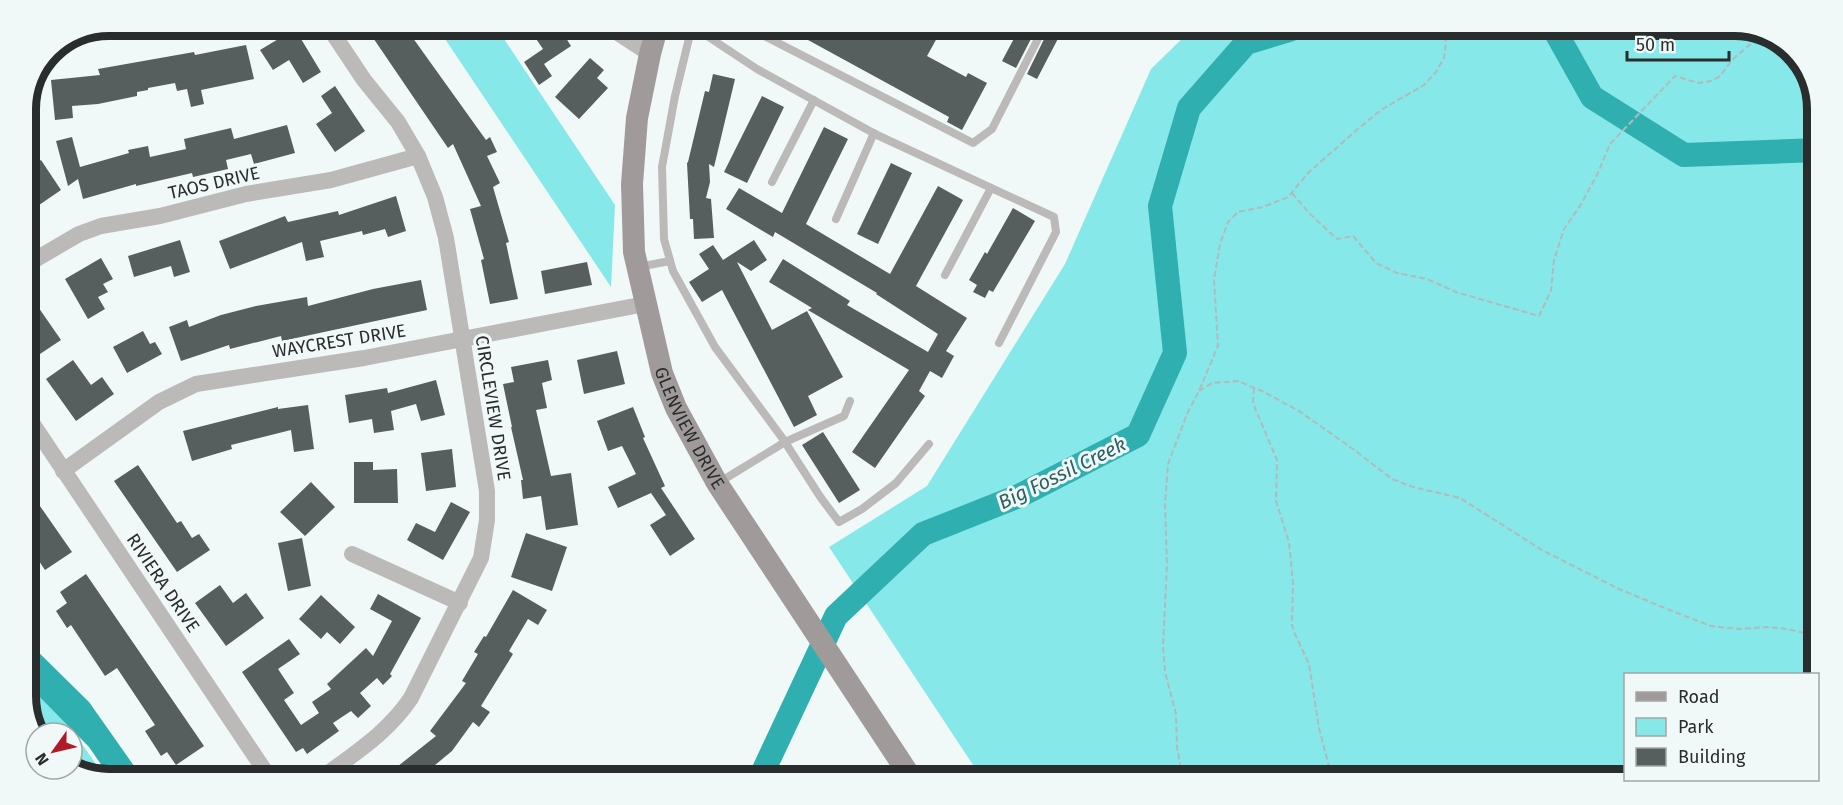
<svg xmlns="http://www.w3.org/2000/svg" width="1843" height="805" font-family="'Fira Sans',sans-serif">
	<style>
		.green { fill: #86e8e9 }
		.water { fill: #30afb1 }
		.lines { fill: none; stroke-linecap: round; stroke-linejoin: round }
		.river { stroke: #30afb1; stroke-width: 24 }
		.building { fill: #575e5e }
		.path { stroke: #b3baba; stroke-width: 2; stroke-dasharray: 6 3; stroke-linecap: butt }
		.lane { stroke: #bcb9b9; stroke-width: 8 }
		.street { stroke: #bcb9b9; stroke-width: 16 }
		.secondary { stroke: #a09b9a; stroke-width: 22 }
		.labels { text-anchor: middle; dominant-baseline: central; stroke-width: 6; stroke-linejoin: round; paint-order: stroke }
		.street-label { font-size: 18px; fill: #2a2d2d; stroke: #f0f8f8 }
		.water-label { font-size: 20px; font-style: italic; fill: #2d6060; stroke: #f0f8f8 }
		.rim { fill: none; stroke: #2a2d2d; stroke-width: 8 }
	</style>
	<rect width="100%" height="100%" fill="#f0f8f8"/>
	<g class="green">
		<path d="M437,27H496L615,205L611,287Z"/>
		<path d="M1191,30L1765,32L1800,59L1817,103L1812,674H1626L1625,779L981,777L829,547L927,486L1065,264L1151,69Z"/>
		<path d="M26,683L69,725L102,773H78L72,769V733H38L26,702Z"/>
	</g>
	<path class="water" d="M26,640L89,702L139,773H107L89,747L26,683Z"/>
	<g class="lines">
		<g class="river">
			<path d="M1555,31L1592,97L1684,155L1817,150"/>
			<path d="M761,776L836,616L923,534L1019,496L1138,435L1175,353L1160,206L1189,108L1246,43L1289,30"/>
		</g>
	</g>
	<g class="building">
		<path d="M365,26L405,27L486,140L490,137L497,152L487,156L500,183L493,187L509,242L506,243L518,299L490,304L481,260L484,259L470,209L481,206L453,144L448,148Z"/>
		<path d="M528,27H559L571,46L544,64L552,76L539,85L524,62L543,49Z"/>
		<path d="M786,28L942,29L927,56L966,77L968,73L987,83L962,130L947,122L949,117Z"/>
		<path d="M295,29L321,72L303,83L289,60L273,70L260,50Z"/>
		<path d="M1019,29H1036L1016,68L1002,61Z"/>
		<path d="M1049,29H1063L1037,79L1027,74Z"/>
		<path d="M246,45L254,79L201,90L204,104L191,107L187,89L177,91L175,83L148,88V90L137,92V96L98,104L72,106L73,118L55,120L51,80L100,75L98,69L194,52L195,55Z"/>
		<path d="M590,58L604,70L597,78L608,88L579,119L555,97Z"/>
		<path d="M713,74L735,79L714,167L709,164L710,182L706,198L711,199L714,238L694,239L693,219H690L687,163L688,162L705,91L709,92Z"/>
		<path d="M335,86L365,131L335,152L316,124L332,113L321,96Z"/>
		<path d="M762,96L784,107L747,183L724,172Z"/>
		<path d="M287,125L295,153L254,164L251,154L226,160L228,169L193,177L192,173L136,186V184L83,199L78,179L68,186L56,141L72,137L80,167L129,153L128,150L148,146L150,157L186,149L184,139L231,128L234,139Z"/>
		<path d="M824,127L848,139L806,224L890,274L938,186L963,200L916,286L967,318L946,351L954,356L942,378L930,371L919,391L925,396L875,468L852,452L909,370L808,310L812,308L769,282L783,259L850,301L847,305L928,352L938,334L876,294L877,293L775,232L773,237L726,209L739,188L782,213Z"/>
		<path d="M41,160L61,190L26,214V171Z"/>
		<path d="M891,163L912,173L878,244L857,234Z"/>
		<path d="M396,196L406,231L388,237L385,229L363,235L362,231L320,241L324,257L306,261L302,242L230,269L219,241L285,216L288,222L338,211L339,215Z"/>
		<path d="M1013,208L1035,221L993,292L989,290L985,298L973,292L977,285L969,280L985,252L987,254Z"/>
		<path d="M180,240L190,272L174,277L171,266L134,277L128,256Z"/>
		<path d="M754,240L767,260L751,271L737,262L772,330L807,311L843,377L808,396L817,415L794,427L722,290L702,302L689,282L709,269L699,254L713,245L723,260Z"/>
		<path d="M101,258L113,279L103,284L108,292L98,297L105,309L88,319L65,279Z"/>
		<path d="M587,262L592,285L545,294L541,271Z"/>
		<path d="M421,280L427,310L282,341L281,336L230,349L229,345L181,361L169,327L187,320L189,327L221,315L256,306L307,297L308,306L373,289Z"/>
		<path d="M34,301L61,340L31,360L26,351V306Z"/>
		<path d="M143,331L150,344L155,342L162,354L127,373L113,347Z"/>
		<path d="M617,351L625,384L584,394L577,360Z"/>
		<path d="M73,360L91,385L102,377L114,394L76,421L46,379Z"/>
		<path d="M548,360L552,380L542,383L547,408L536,410L551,476L571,473L578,525L546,530L541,496L523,499L521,480H523L511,427H512L503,384L514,382L511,367Z"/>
		<path d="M436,380L445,415L421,421L416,404L391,411L394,430L374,433L372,419L349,423L345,395L387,388L388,393Z"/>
		<path d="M308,405L314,449L294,452L291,430L231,445L232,449L192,461L183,431L278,407V409Z"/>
		<path d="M633,407L645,437L643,438L665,486L661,488L695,539L670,556L650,525L666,515L651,493L618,508L608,487L636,474L622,446L608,451L597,421Z"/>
		<path d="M823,432L860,490L839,503L802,445Z"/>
		<path d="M452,449L456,487L426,491L421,453Z"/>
		<path d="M354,462H373V470L397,469L398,503H354Z"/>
		<path d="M138,465L177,523L181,521L192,538L199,534L210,550L177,572L114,481Z"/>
		<path d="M311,482L335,507L305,536L280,512Z"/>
		<path d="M26,486L72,552L45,570L33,552L26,557Z"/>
		<path d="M451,502L470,512L443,560L407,540L416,523L435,532Z"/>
		<path d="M526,533L567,547L552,591L511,577Z"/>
		<path d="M302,538L311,586L288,591L278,543Z"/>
		<path d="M86,574L204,746L176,765L167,752L161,756L145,731L155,725L117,668L105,676L71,625L67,628L56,611L67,603L60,592Z"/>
		<path d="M220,585L233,603L246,593L264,618L226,646L195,603Z"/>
		<path d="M513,590L547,610L538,625L528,619L509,651L513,654L481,706L490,712L479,727L473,722L452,751L423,775L388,774L436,736L430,731L466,683L462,681L478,654L474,652L484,636L486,637Z"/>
		<path d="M378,594L421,618L390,674L392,676L383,685L377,678L360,693L371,706L358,718L351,711L333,723L339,731L307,754L303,748L296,752L242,672L289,639L300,654L278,669L294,693L284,700L301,725L319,713L312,702L331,689L327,684L366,648L373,656L392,621L370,609Z"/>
		<path d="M321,595L355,627L340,644L327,632L321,639L299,619Z"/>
	</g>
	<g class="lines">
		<g class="path">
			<path d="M1292,193L1310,214L1337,239L1353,236L1376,263L1397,273L1427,279L1456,292L1539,316L1551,291L1554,260L1564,229L1580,206L1597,175L1610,144L1675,76L1698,83L1711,81L1720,76L1733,59L1765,32"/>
			<path d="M1254,388L1253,401L1255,408L1277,460L1276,501L1289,542L1293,583L1292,625L1295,634L1309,664L1319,728L1332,778"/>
			<path d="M1199,391L1212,383L1238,381L1262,391L1299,411L1353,449L1392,479L1413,487L1460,498L1542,550L1619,589L1672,611L1711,626L1739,629L1767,627L1788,629L1812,635"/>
			<path d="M1183,777L1177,748L1176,714L1165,672L1163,647L1167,564L1165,504L1168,464L1187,414L1199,391L1218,346L1214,279L1220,244L1228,222L1238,212L1263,207L1288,197L1308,173L1359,128L1381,110L1424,85L1436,72L1444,58L1446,42L1442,31"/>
		</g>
		<g class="lane">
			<path d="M682,28L701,32L757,69L877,135L1054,217L1056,232L999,343"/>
			<path d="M749,28L973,143L992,129L1043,29"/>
			<path d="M691,30L675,96L662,167L664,239L673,271L715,347L783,439L821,498L839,522L862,509L896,483L929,444"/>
			<path d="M772,182L814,100"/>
			<path d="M836,219L874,133"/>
			<path d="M638,267L670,261"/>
			<path d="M945,275L991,188"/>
			<path d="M718,483L785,442L844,416L850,401"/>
		</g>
		<g class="street">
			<path d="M609,27L650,54"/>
			<path d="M92,33L140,26"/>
			<path d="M26,265L79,234L101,226L160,216L246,194L331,180L418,156"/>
			<path d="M26,414L267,774"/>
			<path d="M63,471L159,402L196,384L364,358L645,304"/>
			<path d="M352,554L460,603"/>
			<path d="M327,774C358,751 389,731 411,698L481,558L487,520V491L446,238L435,197L418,156L398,122L364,80L328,26"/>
		</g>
		<path class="secondary" id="s1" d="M657,28L650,54L637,118L632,184L634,252L662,373L676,408L717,483L910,776"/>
	</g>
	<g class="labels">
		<g class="street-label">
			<text transform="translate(214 183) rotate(-13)">TAOS DRIVE</text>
			<text transform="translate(339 341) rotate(-9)">WAYCREST DRIVE</text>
			<text transform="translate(493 408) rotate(81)">CIRCLEVIEW DRIVE</text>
			<text stroke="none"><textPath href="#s1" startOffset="412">GLENVIEW DRIVE</textPath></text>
			<text transform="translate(163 583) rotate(56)">RIVIERA DRIVE</text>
		</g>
		<g class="water-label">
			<text transform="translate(1062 473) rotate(-26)">Big Fossil Creek</text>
		</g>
	</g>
	<path d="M0 0H1843V805H0ZM109 36H1734A73 73 0 0 1 1807 109V696A73 73 0 0 1 1734 769H109A73 73 0 0 1 36 696V109A73 73 0 0 1 109 36Z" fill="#f0f8f8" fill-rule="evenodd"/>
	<path class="rim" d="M109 36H1734A73 73 0 0 1 1807 109V696A73 73 0 0 1 1734 769H109A73 73 0 0 1 36 696V109A73 73 0 0 1 109 36Z"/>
	<rect x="1624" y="673" width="195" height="108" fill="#f0f8f8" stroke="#a1a7a7" stroke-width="1.5"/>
	<rect x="1636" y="692" width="30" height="9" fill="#a09b9a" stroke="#a1a7a7" stroke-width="1.5"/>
	<text x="1678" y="703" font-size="18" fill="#2a2d2d">Road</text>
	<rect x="1636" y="718" width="30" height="18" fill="#86e8e9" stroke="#a1a7a7" stroke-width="1.5"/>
	<text x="1678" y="733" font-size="18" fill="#2a2d2d">Park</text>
	<rect x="1636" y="748" width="30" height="18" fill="#575e5e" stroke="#a1a7a7" stroke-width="1.5"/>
	<text x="1678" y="763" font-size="18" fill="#2a2d2d">Building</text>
	<g transform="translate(54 751) rotate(236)"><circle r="28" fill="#f0f8f8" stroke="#a1a7a7" stroke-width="1.5"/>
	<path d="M0-4.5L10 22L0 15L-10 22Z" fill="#af1c28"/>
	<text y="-9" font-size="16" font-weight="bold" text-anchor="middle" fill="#2a2d2d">N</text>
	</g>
	<path d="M1627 51v9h102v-9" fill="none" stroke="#2a2d2d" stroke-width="3"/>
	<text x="1636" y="51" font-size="18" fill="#2a2d2d" stroke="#f0f8f8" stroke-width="4.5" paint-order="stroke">50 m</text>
</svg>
